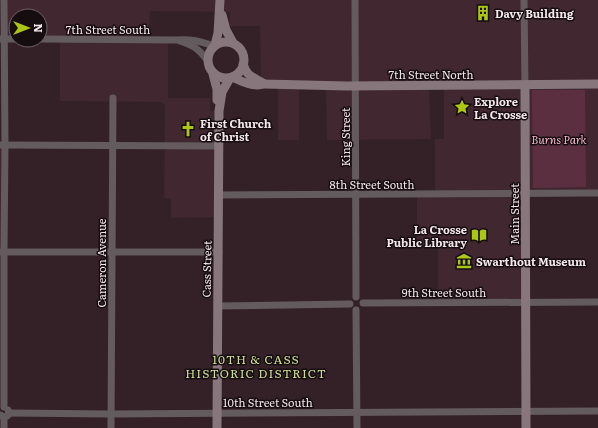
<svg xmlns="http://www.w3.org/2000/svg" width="598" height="428" font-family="Literata,serif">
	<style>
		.built { fill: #402730 }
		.green { fill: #5b2f3f }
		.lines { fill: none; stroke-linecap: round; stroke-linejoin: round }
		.street { stroke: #645b5e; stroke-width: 7 }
		.secondary { stroke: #87777c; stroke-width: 9 }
		.labels { text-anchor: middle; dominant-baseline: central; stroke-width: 3; stroke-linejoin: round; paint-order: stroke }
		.poi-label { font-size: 11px; font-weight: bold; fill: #f4e7eb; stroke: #160d10; text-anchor: start }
		.street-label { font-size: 11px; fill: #f4e7eb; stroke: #160d10 }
		.park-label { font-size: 11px; font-style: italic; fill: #f4b9cd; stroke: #160d10 }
		.neighbourhood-label { font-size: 12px; letter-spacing: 1px; fill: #cddf93; stroke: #160d10 }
	</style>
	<rect width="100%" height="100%" fill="#332127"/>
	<g class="built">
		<path d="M4,0H598V194H526V303H438V248H417V194H435V139H444V86H429L431,139L327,140L326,87L299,86V140H278V80L261,79L260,26H230V12L150,11L149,37H168V98H210V111H219V217L171,218V199L164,198L165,105L162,102L60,101V40L40,39V16H16V39H5Z"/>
		<path d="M0,145H5L4,252H0Z"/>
	</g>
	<path class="green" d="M532,90H585L586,187L533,188Z"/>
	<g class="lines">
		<g class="street">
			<path d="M355,0L356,297"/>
			<path d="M524,0L525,85"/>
			<path d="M0,39H16"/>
			<path d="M40,39L176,40C192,39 199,41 214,46"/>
			<path d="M180,41C194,46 198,48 207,60"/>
			<path d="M0,145L219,146"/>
			<path d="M219,195L598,193"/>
			<path d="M0,252H219"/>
			<path d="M363,303L598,302"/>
			<path d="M218,306L350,304"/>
			<path d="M356,310L357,428"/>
			<path d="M4,407V252L5,145L4,0"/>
			<path d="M9,413L111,414L598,411"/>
			<path d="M0,415L4,417L7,416L9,414L8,410"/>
			<path d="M4,428V417"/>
			<path d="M111,428L113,98"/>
		</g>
		<g class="secondary">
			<path d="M222,15L226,30L233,43"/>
			<circle cx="226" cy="60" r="18"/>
			<path d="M215,45L218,33L220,0"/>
			<path d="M243,64C247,77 253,77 263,83"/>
			<path d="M213,74L217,89V100"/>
			<path d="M232,77C243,82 253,87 264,84L347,86L598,84"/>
			<path d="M525,85L526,428"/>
			<path d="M217,428L219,111L222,92L230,78"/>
		</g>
	</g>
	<defs>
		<g id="building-bare" transform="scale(1.2)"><path d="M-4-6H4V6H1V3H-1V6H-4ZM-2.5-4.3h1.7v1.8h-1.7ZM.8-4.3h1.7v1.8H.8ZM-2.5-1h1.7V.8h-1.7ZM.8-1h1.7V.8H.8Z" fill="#abc614" stroke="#160d10" stroke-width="2.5" paint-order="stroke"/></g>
		<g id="sight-bare" transform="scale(1.2)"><path d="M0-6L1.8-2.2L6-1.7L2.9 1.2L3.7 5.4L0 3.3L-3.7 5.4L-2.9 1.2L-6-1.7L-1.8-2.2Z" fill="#abc614" stroke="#160d10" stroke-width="2.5" paint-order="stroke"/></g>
		<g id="church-bare" transform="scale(1.2)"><path d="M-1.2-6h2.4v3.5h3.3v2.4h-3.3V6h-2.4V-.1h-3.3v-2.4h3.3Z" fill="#abc614" stroke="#160d10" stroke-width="2.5" paint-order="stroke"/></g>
		<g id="library-bare" transform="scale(1.2)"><path d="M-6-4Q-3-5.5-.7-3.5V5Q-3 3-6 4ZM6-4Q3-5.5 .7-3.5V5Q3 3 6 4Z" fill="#abc614" stroke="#160d10" stroke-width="2.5" paint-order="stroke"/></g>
		<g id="museum-bare" transform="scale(1.2)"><path d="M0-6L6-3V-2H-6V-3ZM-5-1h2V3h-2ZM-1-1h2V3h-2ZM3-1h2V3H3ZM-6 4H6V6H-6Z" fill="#abc614" stroke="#160d10" stroke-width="2.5" paint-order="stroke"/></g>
	</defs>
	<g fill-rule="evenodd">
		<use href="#building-bare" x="483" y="13"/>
		<use href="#sight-bare" x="462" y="107"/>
		<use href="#church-bare" x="188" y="129"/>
		<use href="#library-bare" x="479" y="235"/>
		<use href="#museum-bare" x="464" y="261"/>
	</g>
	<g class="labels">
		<g class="poi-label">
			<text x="495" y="13">Davy Building</text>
			<text x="474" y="101">Explore<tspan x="474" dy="13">La Crosse</tspan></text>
			<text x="200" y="123">First Church<tspan x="200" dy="13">of Christ</tspan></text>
			<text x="467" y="229" text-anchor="end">La Crosse<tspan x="467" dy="13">Public Library</tspan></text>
			<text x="476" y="261">Swarthout Museum</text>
		</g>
		<g class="street-label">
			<text x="108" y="29">7th Street South</text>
			<text x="431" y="74">7th Street North</text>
			<text transform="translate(345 137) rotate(-90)">King Street</text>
			<text x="372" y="184">8th Street South</text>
			<text transform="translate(514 214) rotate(-90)">Main Street</text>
			<text transform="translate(101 263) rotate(-90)">Cameron Avenue</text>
			<text transform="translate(206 269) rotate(-89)">Cass Street</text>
			<text x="444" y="292">9th Street South</text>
			<text x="268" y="402">10th Street South</text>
		</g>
		<g class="park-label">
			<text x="559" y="139">Burns Park</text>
		</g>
		<g class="neighbourhood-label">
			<text x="256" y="359">10TH &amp; CASS<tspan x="256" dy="14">HISTORIC DISTRICT</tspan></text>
		</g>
	</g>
	<g transform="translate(28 28) rotate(90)"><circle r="19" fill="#160d10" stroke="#6f6468"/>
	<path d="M0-3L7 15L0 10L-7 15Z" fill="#abc614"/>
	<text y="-6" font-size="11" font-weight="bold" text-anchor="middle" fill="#f4e7eb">N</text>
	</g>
</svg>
